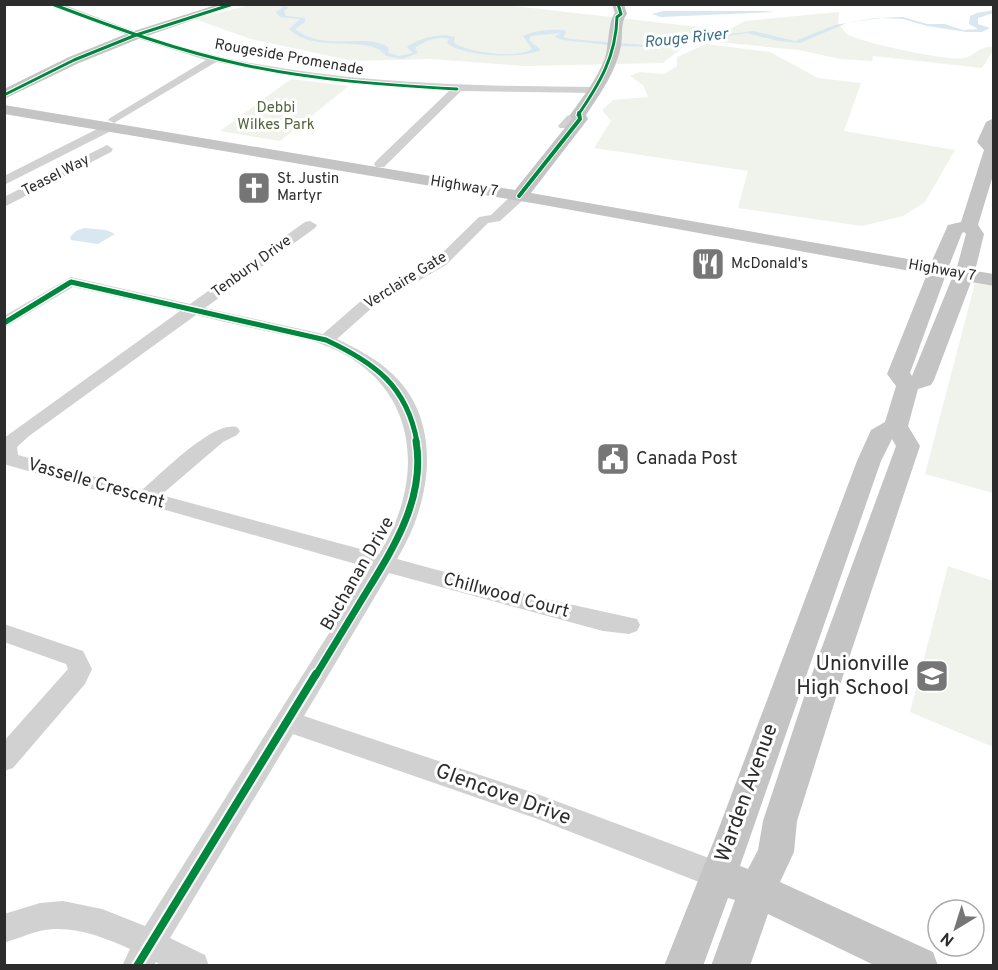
<svg xmlns="http://www.w3.org/2000/svg" width="998" height="970" font-family="Overpass,sans-serif">
	<style>
		.green { fill: #f0f3eb }
		.water { fill: #d8e7f0 }
		.lines { fill: none; stroke-linecap: round; stroke-linejoin: round }
		.minor { fill: #d1d1d1; fill-rule: evenodd }
		.major { fill: #c4c4c4; fill-rule: evenodd }
		.cycleway-far4-casing { stroke: #fff; stroke-width: 5 }
		.cycleway-far3-casing { stroke: #fff; stroke-width: 6 }
		.cycleway-far2-casing { stroke: #fff; stroke-width: 8 }
		.cycleway-far1-casing { stroke: #fff; stroke-width: 10 }
		.cycleway-casing { stroke: #fff; stroke-width: 12 }
		.cycleway-far4 { stroke: #00873e; stroke-width: 3 }
		.cycleway-far3 { stroke: #00873e; stroke-width: 4 }
		.cycleway-far2 { stroke: #00873e; stroke-width: 5 }
		.cycleway-far1 { stroke: #00873e; stroke-width: 7 }
		.cycleway { stroke: #00873e; stroke-width: 8 }
		.labels { text-anchor: middle; dominant-baseline: central; stroke-width: 6; stroke-linejoin: round; paint-order: stroke }
		.far-street-label { font-size: 15px; fill: #2c2c2c; stroke: #fff }
		.far-park-label { font-size: 15px; fill: #51653c; stroke: #fff }
		.far-poi-label { font-size: 15px; fill: #2c2c2c; stroke: #fff; text-anchor: start }
		.far-water-label { font-size: 16px; font-style: italic; fill: #3f6f8a; stroke: #fff }
		.poi-label { font-size: 18px; fill: #2c2c2c; stroke: #fff; text-anchor: start }
		.street-label { font-size: 18px; fill: #2c2c2c; stroke: #fff }
		.near-poi-label { font-size: 21px; fill: #2c2c2c; stroke: #fff; text-anchor: end }
		.near-street-label { font-size: 21px; fill: #2c2c2c; stroke: #fff }
	</style>
	<rect width="100%" height="100%" fill="#fff"/>
	<g class="green">
		<path d="M255,4H496L707,28L663,63L524,66L431,59L353,61L251,39L194,19Z"/>
		<path d="M839,12L838,23C841,26 844,32 847,34C859,42 950,62 964,58C977,55 976,47 993,47L994,49L982,68L873,56L872,61L840,59L799,50L707,41L745,21Z"/>
		<path d="M706,44L770,52L818,78L861,83L844,131L955,150L925,202L903,216L862,226L738,208L748,171L594,148L611,121L602,110L613,100L648,97L643,85L630,76L640,72L664,74L677,66V57Z"/>
		<path d="M291,79L349,86L280,141L220,131Z"/>
		<path d="M975,283L993,286V493L925,474Z"/>
		<path d="M948,566L993,581V747L910,712Z"/>
	</g>
	<g class="water">
		<path d="M277,5L289,7L284,11L286,16L305,18V22L295,29C325,53 365,32 388,47L389,53L399,56L413,53L407,47C420,38 440,32 455,37L454,43C471,53 515,59 532,49L523,36C534,30 552,29 564,30L566,33L563,37L570,39L644,45L670,39L703,38L753,31L795,41L835,25L876,18L903,17L927,24H945L963,30L978,29L969,24L970,16L977,13L994,10L993,13L978,18V24L990,28L982,32H967L927,26L903,19L881,18L847,23L800,43L778,41L747,33L701,40L669,42L653,47L617,46L563,40L555,37L560,33L531,36L529,40L541,50C522,59 464,57 447,43L449,39C437,36 425,41 415,48L418,53L402,59L386,56C371,33 315,55 289,29L300,19L280,17L276,12L283,7Z"/>
		<path d="M663,11H764L776,12L661,17L652,14Z"/>
		<path d="M84,228L106,230L115,234L98,244L71,240L70,237L76,231Z"/>
	</g>
	<g class="lines">
		<g class="minor">
			<path d="M48,4H62C113,23 164,44 217,56C341,84 469,86 596,87L602,90L596,93L461,91L384,167H376L374,164L376,161L449,91L311,79L216,62L114,123L108,120L110,118L206,60L130,36Z"/>
			<path d="M578,112L584,115C580,120 573,123 568,128H560L558,126L567,116Z"/>
			<path d="M109,123L113,124V130L4,185V176Z"/>
			<path d="M107,145L113,149L111,152L4,207V197Z"/>
			<path d="M519,192L524,193L526,196L524,199L500,221L488,223L446,265L374,306L337,339C355,348 372,356 388,370C445,418 432,502 397,559L537,597L637,619L640,625L637,631L629,634L603,631L389,573L304,716L537,794L717,861L727,865L731,875L727,885L717,889L535,818L293,734L170,938L205,955L209,966H162L156,962L154,966H122L130,949C103,937 71,924 40,931C28,934 16,939 4,943V914L40,903L63,901L102,909L145,926L370,568L7,465L4,463V438L180,311L73,287L4,328V316L71,277L190,304L305,222L310,221L317,225L315,228L205,308L323,334L362,300L436,259L479,217L491,215L514,193ZM196,315C224,322 252,328 280,334C294,337 308,339 321,344C417,378 429,475 379,554L161,495L223,442L237,435L240,431L237,427C213,420 161,474 142,490L18,455L17,447L29,436Z"/>
			<path d="M4,624L83,651L92,669L85,684L13,768L4,771V741L68,669L66,664L4,642Z"/>
		</g>
		<g class="major">
			<path d="M219,4H239L141,38L79,63L4,99V89L69,57L131,32Z"/>
			<path d="M612,4H624L627,14C620,22 623,36 621,46C616,72 600,94 586,115L588,119L531,193L931,263L948,225L961,222L984,150L977,142L986,122L994,118V172L978,225L984,234L975,271L994,274V286L971,282L934,380L931,385L918,389L908,426L920,446L840,685L797,821L794,852L780,882L933,952L938,966H876L768,914L750,966H711L735,900L728,898L703,966H664L717,833L857,461L871,430L885,422L896,386L887,374L927,274L538,204L4,114V105L515,190L572,119L570,115C583,97 597,79 605,58C609,47 608,20 615,13ZM964,232L966,234L957,267L949,266L962,233ZM945,277L952,278L912,376L910,373ZM892,439L896,446L808,685L763,821L758,850L748,869L740,866L881,461Z"/>
		</g>
		<g class="cycleway-far4-casing">
			<g id="cycleway-far4">
				<path d="M52,4C115,28 178,51 244,65C314,80 385,85 457,89"/>
				<path d="M4,95L74,60L136,35L233,4"/>
				<path d="M578,115C600,83 616,56 617,17L621,14L618,4"/>
			</g>
		</g>
		<g class="cycleway-far3-casing">
			<path id="cycleway-far3" d="M519,196L580,119L579,113"/>
		</g>
		<g class="cycleway-far2-casing">
			<path id="cycleway-far2" d="M4,323L71,282L326,340C375,363 407,386 417,442"/>
		</g>
		<g class="cycleway-far1-casing">
			<path id="cycleway-far1" d="M316,675C332,649 348,622 364,596C393,549 426,498 416,441"/>
		</g>
		<g class="cycleway-casing">
			<path id="cycleway" d="M137,966L316,674"/>
		</g>
		<use href="#cycleway-far4" class="cycleway-far4"/>
		<use href="#cycleway-far3" class="cycleway-far3"/>
		<use href="#cycleway-far2" class="cycleway-far2"/>
		<use href="#cycleway-far1" class="cycleway-far1"/>
		<use href="#cycleway" class="cycleway"/>
	</g>
	<defs>
		<g id="church-square" transform="scale(1.725)"><rect x="-9" y="-9" width="18" height="18" rx="4" fill="#767676" stroke="#fff"/><path d="M-1.2-6h2.4v3.5h3.3v2.4h-3.3V6h-2.4V-.1h-3.3v-2.4h3.3Z" fill="#fff"/></g>
		<g id="restaurant-square" transform="scale(1.725)"><rect x="-9" y="-9" width="18" height="18" rx="4" fill="#767676" stroke="#fff"/><path d="M-5-6h1v4h1v-4h1v4h1v-4h1v5L-1.5 .5V6h-2V.5L-5-1ZM5-6V6H3V1.5H1.5Q1.5-4 5-6Z" fill="#fff"/></g>
		<g id="civic-square" transform="scale(1.725)"><rect x="-9" y="-9" width="18" height="18" rx="4" fill="#767676" stroke="#fff"/><path d="M-.6-6.5H3V-4.5H.6V-3L4-1V1h2V6H-6V1h2V-1L-.6-3ZM-1.2 2.5V6h2.4V2.5Z" fill="#fff"/></g>
		<g id="school-square" transform="scale(1.725)"><rect x="-9" y="-9" width="18" height="18" rx="4" fill="#767676" stroke="#fff"/><path d="M0-5L7-2L0 1L-7-2ZM-4 1L0 2.5L4 1V4Q0 6-4 4Z" fill="#fff"/></g>
	</defs>
	<g fill-rule="evenodd">
		<use href="#church-square" x="254" y="188"/>
		<use href="#restaurant-square" x="708" y="264"/>
		<use href="#civic-square" x="613" y="459"/>
		<use href="#school-square" x="932" y="676"/>
	</g>
	<g class="labels">
		<g class="far-street-label">
			<text transform="translate(289 58) rotate(10)">Rougeside Promenade</text>
			<text transform="translate(56 176) rotate(-27)">Teasel Way</text>
			<text transform="translate(464 187) rotate(9)">Highway 7</text>
			<text transform="translate(252 267) rotate(-36)">Tenbury Drive</text>
			<text transform="translate(942 271) rotate(10)">Highway 7</text>
			<text transform="translate(406 281) rotate(-32)">Verclaire Gate</text>
		</g>
		<g class="far-park-label">
			<text x="276" y="108">Debbi<tspan x="276" dy="17">Wilkes Park</tspan></text>
		</g>
		<g class="far-poi-label">
			<text x="277" y="179">St. Justin<tspan x="277" dy="17">Martyr</tspan></text>
			<text x="731" y="264">McDonald's</text>
		</g>
		<g class="far-water-label">
			<text transform="translate(686 39) rotate(-6)">Rouge River</text>
		</g>
		<g class="poi-label">
			<text x="636" y="459">Canada Post</text>
		</g>
		<g class="street-label">
			<text transform="translate(96 484) rotate(16)">Vasselle Crescent</text>
			<text transform="translate(358 574) rotate(-60)">Buchanan Drive</text>
			<text transform="translate(506 596) rotate(15)">Chillwood Court</text>
		</g>
		<g class="near-poi-label">
			<text x="909" y="664">Unionville<tspan x="909" dy="24">High School</tspan></text>
		</g>
		<g class="near-street-label">
			<text transform="translate(747 793) rotate(-70)">Warden Avenue</text>
			<text transform="translate(503 795) rotate(20)">Glencove Drive</text>
		</g>
	</g>
	<rect width="998" height="970" fill="none" stroke="#2c2c2c" stroke-width="12"/>
	<g transform="translate(956 928) rotate(218)"><circle r="28" fill="#ffffff" stroke="#ababab" stroke-width="1.5"/>
	<path d="M0-4.5L10 22L0 15L-10 22Z" fill="#767676"/>
	<text y="-9" font-size="16" font-weight="bold" text-anchor="middle" fill="#2c2c2c">N</text>
	</g>
</svg>
